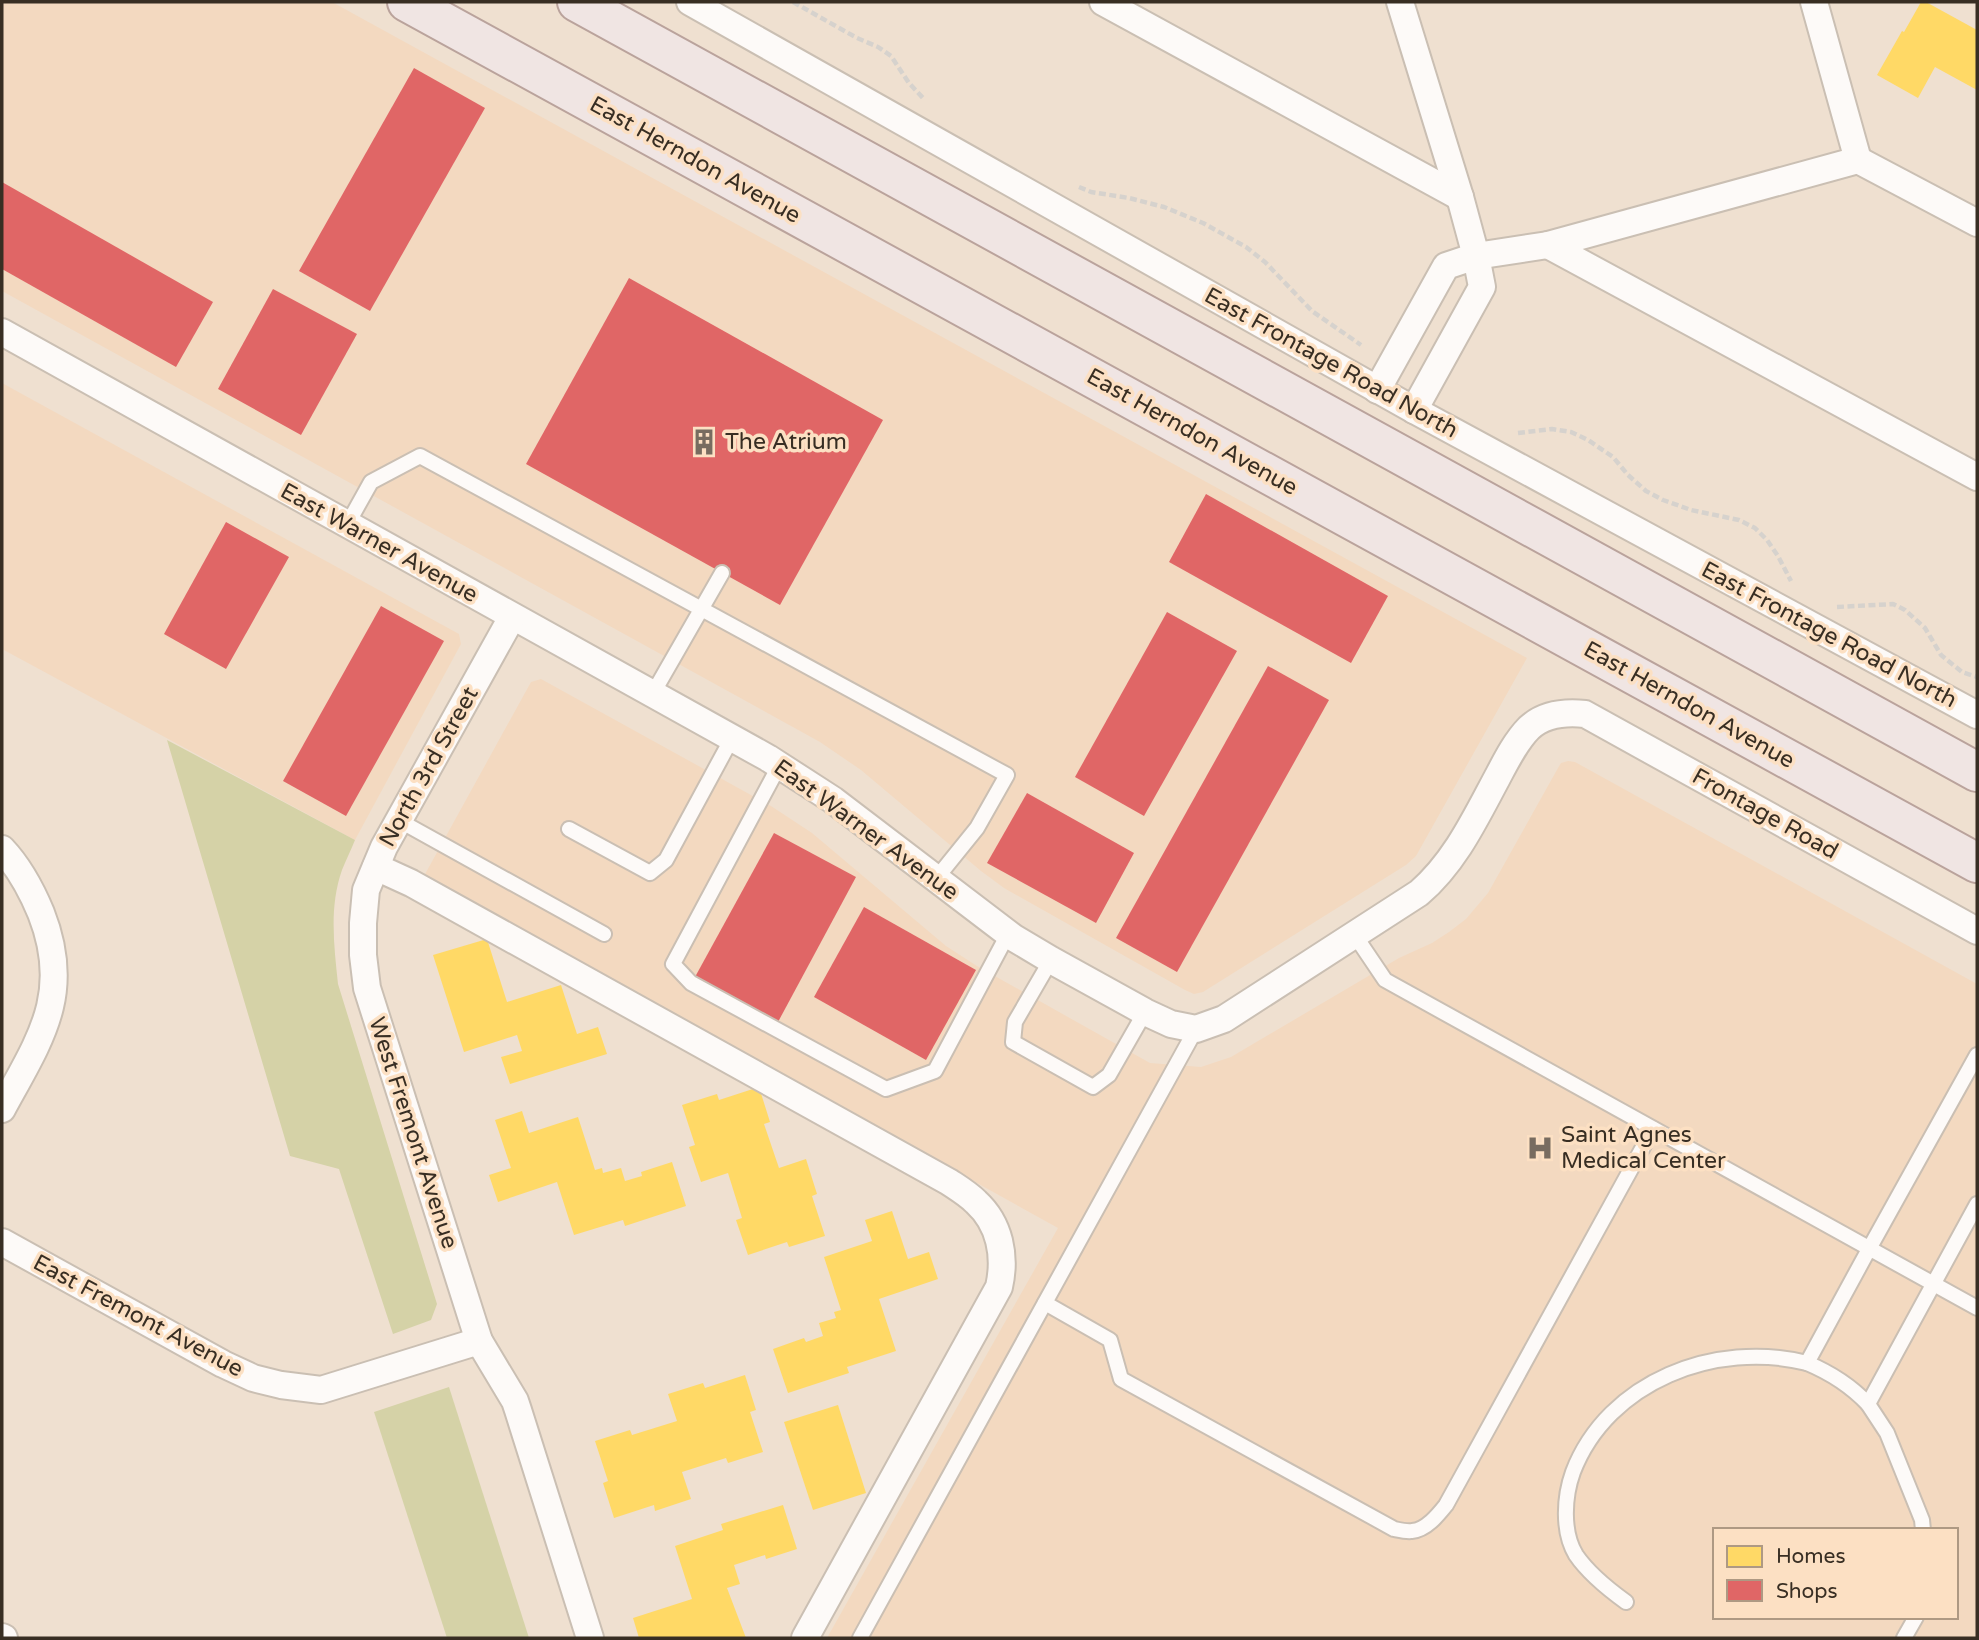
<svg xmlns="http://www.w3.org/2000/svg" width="1979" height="1640" font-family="'Varela Round',sans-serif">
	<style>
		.built { fill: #f3d9c0; fill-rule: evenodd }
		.green { fill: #d5d2a7 }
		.homes { fill: #ffd966 }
		.shops { fill: #e06666 }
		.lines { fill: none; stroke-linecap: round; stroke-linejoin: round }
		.lane-casing { stroke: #cabfb3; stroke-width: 18 }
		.street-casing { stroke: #cabfb3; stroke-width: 30 }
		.primary-casing { stroke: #baa39c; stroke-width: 42 }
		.path { stroke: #d6d2cd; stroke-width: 4.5; stroke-dasharray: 7 3.5; stroke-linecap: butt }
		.lane { stroke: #fdfaf8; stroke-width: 14 }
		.street { stroke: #fdfaf8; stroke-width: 26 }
		.primary { stroke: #f0e5e3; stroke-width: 38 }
		.labels { text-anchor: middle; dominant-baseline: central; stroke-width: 7; stroke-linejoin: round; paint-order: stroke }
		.street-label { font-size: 23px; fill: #382e23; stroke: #fce0c3 }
		.poi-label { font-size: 23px; fill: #382e23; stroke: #fce0c3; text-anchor: start }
	</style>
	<rect width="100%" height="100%" fill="#efe0d0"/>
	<g class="built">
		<path d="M2,2H332L1527,658L1416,856L1406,865L1203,992L1194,994L1185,990L1004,888L981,871L861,770L820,742L2,291Z"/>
		<path d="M2,383L459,634L461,644L355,840L2,649Z"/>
		<path d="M541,679L771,806L812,833L946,946L977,966L1150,1063L1201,1067L1231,1057L1399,958L1432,943L1449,932L1466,919L1488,893L1558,768L1561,763L1568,761L1575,762L1977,984V1638H827L1058,1228L424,876L531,682ZM1715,1530H1956V1617H1715Z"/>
	</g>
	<g class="green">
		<path d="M167,740L355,840C351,850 346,860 342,870C329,907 334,946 338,984L437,1304L431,1320L393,1334L339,1169L290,1156Z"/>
		<path d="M449,1387L529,1638H447L374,1412Z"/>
	</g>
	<g class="homes">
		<path d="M1921,2H1926L1977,30V90L1935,67L1918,98L1877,75L1902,31L1904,32Z"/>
		<path d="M487,939L507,1002L561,985L577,1034L598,1027L607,1054L510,1084L501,1057L522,1051L517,1035L464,1052L433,955Z"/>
		<path d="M759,1087L770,1122L764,1124L779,1168L806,1159L817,1194L812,1196L825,1236L789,1247L787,1242L748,1255L736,1220L742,1218L728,1173L701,1182L689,1147L695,1145L682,1105L717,1094L719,1100Z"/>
		<path d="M522,1111L529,1133L578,1117L595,1170L602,1168L603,1173L621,1168L625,1181L642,1176L641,1172L672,1162L686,1206L625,1226L623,1220L574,1235L557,1182L498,1202L489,1175L511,1168L495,1120Z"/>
		<path d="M892,1211L908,1259L929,1252L938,1279L879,1299L896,1351L847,1367L849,1373L788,1393L773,1349L804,1338L806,1342L823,1336L819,1323L836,1318L834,1312L841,1310L824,1257L872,1241L865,1220Z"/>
		<path d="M745,1375L756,1410L750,1412L763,1452L728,1463L726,1458L682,1472L691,1499L655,1511L654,1505L614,1518L603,1483L608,1481L595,1441L630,1430L632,1435L677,1421L668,1394L703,1383L705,1388Z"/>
		<path d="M838,1405L866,1493L813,1510L784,1422Z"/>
		<path d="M783,1505L797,1549L766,1559L765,1555L734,1565L740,1584L727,1588L746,1638H639L633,1618L692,1599L675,1546L723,1530L721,1524Z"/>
	</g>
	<g class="shops">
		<path d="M414,68L485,108L370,311L299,271Z"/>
		<path d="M2,182L213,302L176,367L2,269Z"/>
		<path d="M629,278L883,420L780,605L526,464Z"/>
		<path d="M273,289L357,334L301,435L218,389Z"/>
		<path d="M1206,494L1388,596L1351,663L1169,562Z"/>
		<path d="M226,522L289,557L226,669L164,634Z"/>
		<path d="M381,606L444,641L346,816L283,781Z"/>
		<path d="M1167,612L1237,651L1144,816L1075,777Z"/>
		<path d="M1268,666L1329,700L1177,972L1116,938Z"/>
		<path d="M1027,793L1134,853L1096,923L987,863Z"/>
		<path d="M774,833L856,877L778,1022L695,977Z"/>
		<path d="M864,907L976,970L926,1060L814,997Z"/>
	</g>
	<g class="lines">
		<g class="lane-casing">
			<g id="lane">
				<path d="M347,525L371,482L420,456L1007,775L977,828L935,880"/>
				<path d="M652,695L722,573"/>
				<path d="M779,766L673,964L691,983L886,1089L935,1071L1008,934"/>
				<path d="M400,821L604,934"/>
				<path d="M569,829L650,873L666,860L732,738"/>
				<path d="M1354,934L1385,980L1977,1308"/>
				<path d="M1051,960L1015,1022L1013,1042L1093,1087L1109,1075L1145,1012"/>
				<path d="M1045,1303L1110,1340L1121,1379L1394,1529C1399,1530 1407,1532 1412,1531C1426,1530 1438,1515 1446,1505L1653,1129"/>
				<path d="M1807,1363C1831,1373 1850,1385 1868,1404"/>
				<path d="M1923,1530L1922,1520L1887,1433L1868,1404L1977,1204"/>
				<path d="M1626,1602C1608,1589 1589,1574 1576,1555C1562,1532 1564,1497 1573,1472C1608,1381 1716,1340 1807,1363L1869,1249L1977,1055"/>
				<path d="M860,1638L1196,1029"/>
				<path d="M1904,1638L1916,1617"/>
			</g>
		</g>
		<g class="street-casing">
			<g id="street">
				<path d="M690,2L1414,410L1977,715"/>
				<path d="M1103,2L1460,197"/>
				<path d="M1400,2L1460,197L1476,256L1482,287L1414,410"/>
				<path d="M1858,160L1977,223"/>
				<path d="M1548,245L1977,477"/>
				<path d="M2,332L768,758L833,800L1014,938L1051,960L1145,1012L1171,1024L1196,1029L1224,1019L1419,893C1455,862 1475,819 1497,778C1506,761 1516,741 1529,728C1544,714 1566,712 1585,714L1977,931"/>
				<path d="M1377,390L1446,266L1476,256L1548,245L1858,160L1814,2"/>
				<path d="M512,617L384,847L366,890L363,923V955L367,988L479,1341L515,1401L518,1410L590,1638"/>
				<path d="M2,849C20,868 31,889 41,913C73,994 40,1039 2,1109"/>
				<path d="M376,867L411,883L949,1182C958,1188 968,1194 976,1202C1000,1224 1006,1256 999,1287L805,1638"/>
				<path d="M2,1242L223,1364L253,1378L281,1385L321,1390L479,1341"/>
				<path d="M2,1637L4,1638"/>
			</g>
		</g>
		<g class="primary-casing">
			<g id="primary">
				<path d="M407,2L1977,863"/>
				<path d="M577,2L1977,772"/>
			</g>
		</g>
		<g class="path">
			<path d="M793,2L857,38L878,47L891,56L909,83L923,98"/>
			<path d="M1079,187L1091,192L1129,198L1164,207L1203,223L1246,247L1265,262L1312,311L1361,345"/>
			<path d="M1518,433L1552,429L1571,432L1588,440L1613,457L1628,475L1646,491L1663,500L1691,510L1739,520L1755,528L1767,540L1778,556L1791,581"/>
			<path d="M1837,607L1893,604L1905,610L1925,628L1941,655L1962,672L1977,677"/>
		</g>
		<use href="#lane" class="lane"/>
		<use href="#street" class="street"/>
		<use href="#primary" class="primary"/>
	</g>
	<defs>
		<g id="building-bare" transform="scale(2.1)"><path d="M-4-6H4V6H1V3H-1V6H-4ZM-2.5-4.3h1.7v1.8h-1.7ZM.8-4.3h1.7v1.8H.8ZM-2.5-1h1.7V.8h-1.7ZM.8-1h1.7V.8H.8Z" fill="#786c60" stroke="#fce0c3" stroke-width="2.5" paint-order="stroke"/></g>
		<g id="hospital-bare" transform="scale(2.1)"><path d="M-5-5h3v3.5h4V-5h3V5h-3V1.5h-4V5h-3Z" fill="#786c60" stroke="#fce0c3" stroke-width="2.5" paint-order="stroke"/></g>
	</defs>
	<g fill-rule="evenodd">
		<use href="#building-bare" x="704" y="442"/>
		<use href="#hospital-bare" x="1540" y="1148"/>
	</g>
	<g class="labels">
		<g class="street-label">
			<text transform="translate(695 160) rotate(29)">East Herndon Avenue</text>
			<text transform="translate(1331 363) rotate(29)">East Frontage Road North</text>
			<text transform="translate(1192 432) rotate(29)">East Herndon Avenue</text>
			<text transform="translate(379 543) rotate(29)">East Warner Avenue</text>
			<text transform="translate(1829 635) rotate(28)">East Frontage Road North</text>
			<text transform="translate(1689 705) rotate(29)">East Herndon Avenue</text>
			<text transform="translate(429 767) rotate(-61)">North 3rd Street</text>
			<text transform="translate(1765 814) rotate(29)">Frontage Road</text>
			<text transform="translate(866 830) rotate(36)">East Warner Avenue</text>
			<text transform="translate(413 1133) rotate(72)">West Fremont Avenue</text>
			<text transform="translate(138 1316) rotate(28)">East Fremont Avenue</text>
		</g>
		<g class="poi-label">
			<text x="725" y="442">The Atrium</text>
			<text x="1561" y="1135">Saint Agnes<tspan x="1561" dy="26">Medical Center</tspan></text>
		</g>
	</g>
	<rect width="1979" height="1640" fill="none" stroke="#382e23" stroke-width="7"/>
	<rect x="1713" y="1528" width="245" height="91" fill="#fce0c3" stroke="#ae9983" stroke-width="2"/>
	<rect x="1727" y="1546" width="35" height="21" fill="#ffd966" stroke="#ae9983" stroke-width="2"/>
	<text x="1776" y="1563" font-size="21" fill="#382e23">Homes</text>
	<rect x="1727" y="1580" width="35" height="21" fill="#e06666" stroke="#ae9983" stroke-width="2"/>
	<text x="1776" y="1598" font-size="21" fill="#382e23">Shops</text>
</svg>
